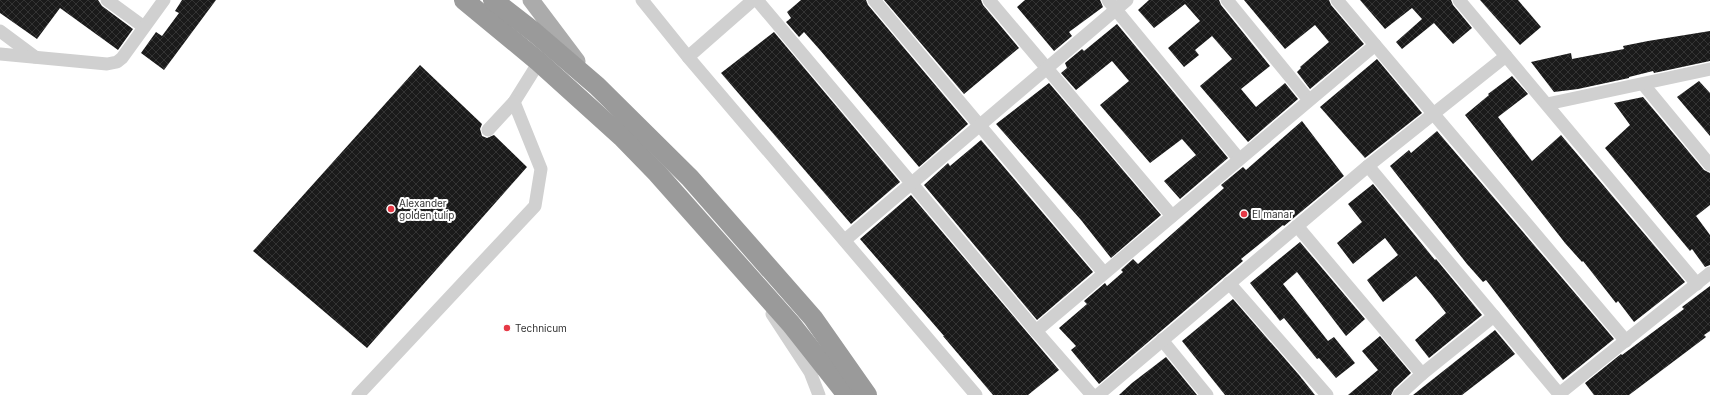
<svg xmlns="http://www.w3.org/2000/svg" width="1710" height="395" font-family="Inter,sans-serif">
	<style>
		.building { fill: url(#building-cross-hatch) }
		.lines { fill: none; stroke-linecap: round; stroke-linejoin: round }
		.minor { stroke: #d0d0d0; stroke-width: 13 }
		.major { stroke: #ababab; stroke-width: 17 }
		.highway { stroke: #9a9a9a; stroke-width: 20 }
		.poi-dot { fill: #e63946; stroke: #fff; stroke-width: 1.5 }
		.labels { text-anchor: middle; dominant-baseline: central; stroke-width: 4; stroke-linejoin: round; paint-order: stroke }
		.poi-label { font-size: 10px; fill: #333; stroke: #fff; text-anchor: start }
	</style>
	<defs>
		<pattern id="building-cross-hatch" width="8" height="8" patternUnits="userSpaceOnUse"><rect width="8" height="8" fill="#1a1a1a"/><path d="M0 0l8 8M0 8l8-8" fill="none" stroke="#333"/></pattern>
	</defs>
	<rect width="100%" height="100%" fill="#fff"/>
	<g class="building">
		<path d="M0,0H98L102,6L133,29L118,50L60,8L37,39L0,13Z"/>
		<path d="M182,0H216L164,70L141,53L156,32L162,36L179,13L175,11Z"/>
		<path d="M801,0H866L868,5L968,124L919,167L820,50L804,32L799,37L786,22L791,18L787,12Z"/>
		<path d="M884,0H981L983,5L1019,48L964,94Z"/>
		<path d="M1025,0H1100L1103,7L1069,32L1072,36L1054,51L1017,7Z"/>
		<path d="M1149,0H1219L1221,5L1270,66L1241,89L1256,107L1285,83L1298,99L1248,142L1200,86L1232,59L1212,36L1195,50L1199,55L1184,67L1168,48L1200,21L1185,4L1154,28L1138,10Z"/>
		<path d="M1244,0H1329L1331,5L1364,44L1310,89L1297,72L1301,68L1300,67L1329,42L1315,25L1285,49Z"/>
		<path d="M1360,0H1451L1453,5L1472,28L1453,44L1434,23L1402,49L1396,42L1422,19L1412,8L1385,29Z"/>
		<path d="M1480,0H1518L1541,27L1520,45Z"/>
		<path d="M1117,24L1228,158L1180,199L1164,181L1196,155L1182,139L1150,163L1100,105L1129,81L1112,61L1076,90L1061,73L1067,68L1065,63L1082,49L1084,51Z"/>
		<path d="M1710,31V61L1654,73L1653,71L1629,77V78L1578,89L1554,92L1531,62L1571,53L1572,59L1624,49L1623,46L1648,41Z"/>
		<path d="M774,32L900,182L851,224L721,73Z"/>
		<path d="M1377,59L1422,113L1365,158L1320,107Z"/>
		<path d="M420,65L482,124L480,129L482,136L487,138L494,135L527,167L367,348L253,251Z"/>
		<path d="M1512,76L1528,94L1498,117L1532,161L1561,135L1685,282L1634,322L1618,301L1616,303L1583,261L1582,262L1565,243L1465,115L1489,95L1488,94Z"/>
		<path d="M1699,81L1710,93V136L1677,97Z"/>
		<path d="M1049,83L1161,215L1111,258L1081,220L996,124Z"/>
		<path d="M1643,97L1704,170L1710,173V205L1696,216L1710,235V265L1705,267L1692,249L1690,251L1605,148L1630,125L1614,103Z"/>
		<path d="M1302,121L1344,176L1284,226L1283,225L1241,259L1243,261L1099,384L1071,350L1076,346L1059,328L1087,304L1084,301L1105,283L1107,286L1123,272L1121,270L1133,259L1138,264L1224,188L1221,185L1243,167L1246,170Z"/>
		<path d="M1437,131L1614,339L1563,380L1486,280L1483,282L1467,264L1390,166L1409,150L1411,153Z"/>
		<path d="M981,140L1093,272L1037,320L924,185L948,163L950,166Z"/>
		<path d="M1373,184L1435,260L1436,259L1482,315L1429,358L1415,340L1446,313L1432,295L1416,276L1383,302L1367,280L1398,255L1385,238L1353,264L1337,243L1362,222L1348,204Z"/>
		<path d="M911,195L1059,370L1028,395H993L943,336H944L860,239Z"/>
		<path d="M1300,242L1365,319L1346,336L1297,272L1283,284L1328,341L1334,337L1355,363L1336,378L1319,358L1317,359L1284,318L1280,321L1250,283Z"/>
		<path d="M1710,286V331L1704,335L1706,337L1629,395H1594L1585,383L1621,354L1622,355L1684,309L1682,307Z"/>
		<path d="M1233,299L1299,375L1315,395H1225L1182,341Z"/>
		<path d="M1495,330L1515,354L1497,368L1462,395H1413Z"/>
		<path d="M1380,336L1411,373L1394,389L1391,395H1348L1378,370L1362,351Z"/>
		<path d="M1166,357L1197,395H1119L1132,383Z"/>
	</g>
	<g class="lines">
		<g class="minor">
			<path d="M107,0L144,27"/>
			<path d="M642,0L688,57L976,395"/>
			<path d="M757,0L1036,331L1092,395"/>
			<path d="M874,0L1104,273"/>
			<path d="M989,0L1172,216"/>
			<path d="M1108,0L1239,159"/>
			<path d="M1227,0L1309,100"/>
			<path d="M1337,0L1626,341"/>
			<path d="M1459,0L1697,284"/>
			<path d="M0,31L35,57"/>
			<path d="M0,54L107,64L117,62L122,58L164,0"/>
			<path d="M688,57L753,0"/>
			<path d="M1643,84L1710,165"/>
			<path d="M1547,104L1710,69"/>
			<path d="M488,130L514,102L539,62"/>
			<path d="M1368,166L1560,395"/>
			<path d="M1297,226L1422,374"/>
			<path d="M845,240L1127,0"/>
			<path d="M1229,283L1327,395"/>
			<path d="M772,314L810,372L819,395"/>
			<path d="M1036,331L1375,45"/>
			<path d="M1162,340L1207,395"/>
			<path d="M1559,394L1710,273"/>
			<path d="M358,395L535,206L541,169L514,102"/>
			<path d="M1098,395L1368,166L1506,56"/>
			<path d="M1399,395L1422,374L1494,316"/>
		</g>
		<path class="major" d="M531,0L577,61"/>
		<g class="highway">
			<path d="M464,0L539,62L622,137L657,173L791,324L847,395"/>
			<path d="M493,0L534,32L597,86L690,178L813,318L867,395"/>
		</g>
	</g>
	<g class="poi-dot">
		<circle cx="391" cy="209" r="4"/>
		<circle cx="1244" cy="214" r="4"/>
		<circle cx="507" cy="328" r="4"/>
	</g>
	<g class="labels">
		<g class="poi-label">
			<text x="399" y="203">Alexander<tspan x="399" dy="12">golden tulip</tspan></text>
			<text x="1252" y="214">El manar</text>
			<text x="515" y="328">Technicum</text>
		</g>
	</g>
</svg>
